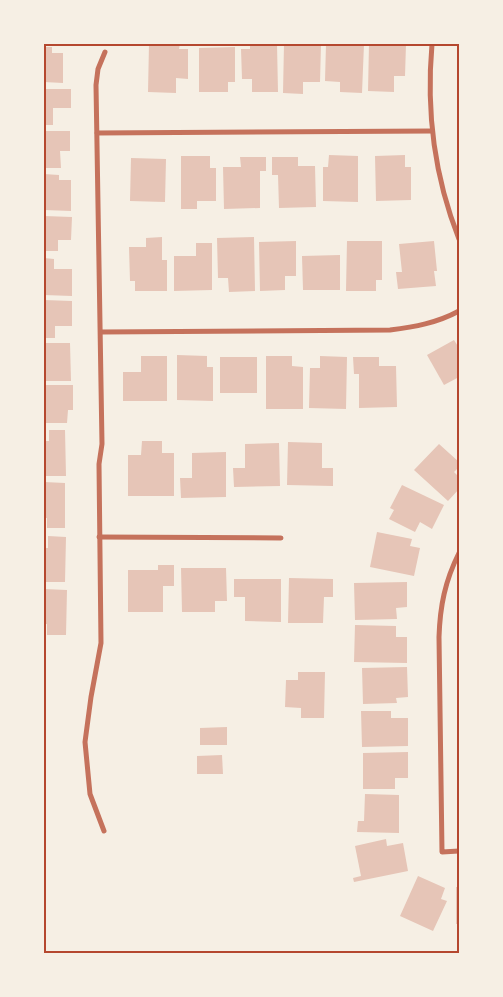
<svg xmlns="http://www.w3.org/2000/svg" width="503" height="997" font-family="Manrope,sans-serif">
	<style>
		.building { fill: #e6c5b7 }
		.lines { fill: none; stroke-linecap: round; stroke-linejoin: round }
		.minor { stroke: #c5725c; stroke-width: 5 }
		.neatline { fill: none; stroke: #b5482f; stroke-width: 2 }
	</style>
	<rect width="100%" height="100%" fill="#f6efe4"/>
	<g class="building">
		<path d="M149,44H180L179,49H188V79L176,78V93L148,92Z"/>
		<path d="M250,44H277L278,92H252V79H242L241,49H250Z"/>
		<path d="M284,44H321L320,82H303V94L283,93Z"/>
		<path d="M326,44H364L362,93L340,92V82L325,81Z"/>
		<path d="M369,44H406L405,76H394V92L368,91Z"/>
		<path d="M44,47H52V53H63V83L44,82Z"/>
		<path d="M235,47V82H228V92H199V48Z"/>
		<path d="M44,89H71V108H53V125H44Z"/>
		<path d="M44,131H70V151H60L61,168H44Z"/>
		<path d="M329,155L358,156V202L323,201V167H328Z"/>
		<path d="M405,155V167H411V200L376,201L375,156Z"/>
		<path d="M181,156H210V168H216V201H197V209H181Z"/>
		<path d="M240,157H266V171H260V208L224,209L223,167H241Z"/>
		<path d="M272,157H298V166H315L316,207L279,208L278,175H272Z"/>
		<path d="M131,158L166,159L165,202L130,201Z"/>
		<path d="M44,174L59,175V180H71V211L44,210Z"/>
		<path d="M44,216L72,217L71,240H58V251H44Z"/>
		<path d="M162,237V260H167V291H135V281H130L129,247H146V238Z"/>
		<path d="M254,237L255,291L229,292L228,278H218L217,238Z"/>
		<path d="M296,241V276H285V290L260,291L259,242Z"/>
		<path d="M347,241H382V280H376V291H346Z"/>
		<path d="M434,241L437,271H434L436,286L398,289L396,272H402L399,244Z"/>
		<path d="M196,243H212V290L174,291V256H196Z"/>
		<path d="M340,255V290H303L302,256Z"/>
		<path d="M44,258L54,259V269H72V296L44,295Z"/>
		<path d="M44,300L72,301V326H55V338H44Z"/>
		<path d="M454,340L459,348V377L444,385L427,355Z"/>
		<path d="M44,343H70L71,381H44Z"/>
		<path d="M177,355L207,356V367H213V401L177,400Z"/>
		<path d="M141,356H167V401H123V372H141Z"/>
		<path d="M266,356H292V366L303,367V409H266Z"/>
		<path d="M320,356L347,357L346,409L309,408L310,368H320Z"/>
		<rect x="220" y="357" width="37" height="36"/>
		<path d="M353,357H379V366H396L397,407L359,408V374H354Z"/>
		<path d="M44,385H73V410H68L67,423H44Z"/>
		<path d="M49,430H65L66,476H44V441H49Z"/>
		<path d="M142,441H162V453H174V496H128V455H141Z"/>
		<path d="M288,442L322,443V468H333V486L287,485Z"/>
		<path d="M279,443L280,486L234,487L233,468H245V444Z"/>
		<path d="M439,444L459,462V467L454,472L459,477V489L448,501L414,470Z"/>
		<path d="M226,452V497L181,498L180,478H192V453Z"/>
		<path d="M44,482L65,483V528H47V518H44Z"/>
		<path d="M402,485L444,505L432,529L420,522L415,532L389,519L394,510L390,508Z"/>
		<path d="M377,532L412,539L410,546L420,548L414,576L370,567Z"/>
		<path d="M48,536L66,537L65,582H44V548H48Z"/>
		<path d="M158,565H174V586H163V612H128V570H158Z"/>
		<path d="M181,568H226L227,601H215V612H182Z"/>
		<path d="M289,578L333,579V597H324L323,623H288Z"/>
		<path d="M234,579H281V622L245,621V597H234Z"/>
		<path d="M407,582V607L396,608L397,619L355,620L354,583Z"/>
		<path d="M44,589L67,590L66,635H47V624H44Z"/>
		<path d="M355,625L396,626V637H407V663L354,662Z"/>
		<path d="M407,667L408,697L396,698L397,703L363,704L362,668Z"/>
		<path d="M298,672H325L324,718H301V708L285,707L286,680H298Z"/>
		<path d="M361,711H391V718H408V746L362,747Z"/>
		<path d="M227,727V745H200V728Z"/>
		<path d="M408,752V778H395V789H363V753Z"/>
		<path d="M222,755L223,774H197V756Z"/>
		<path d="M365,794L399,795V833L357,832L358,821H364Z"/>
		<path d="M386,839L387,846L403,843L408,871L354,882L353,878L361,876L355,846Z"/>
		<path d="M418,876L445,888L441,899L447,901L433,931L400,916Z"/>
		<rect x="456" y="887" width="3" height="37"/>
	</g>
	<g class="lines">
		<g class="minor">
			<path d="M432,44C426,112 434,176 459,239"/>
			<path d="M97,133L432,131"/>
			<path d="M101,332L390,330C414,327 437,323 459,311"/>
			<path d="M99,537L281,538"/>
			<path d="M459,553C445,581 440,606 439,637L442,852L459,851"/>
			<path d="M104,831L90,794L85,742L91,697L101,643L99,464L102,444L96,85L98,69L105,52"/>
		</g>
	</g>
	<rect width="503" height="997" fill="none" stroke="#f6efe4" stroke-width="90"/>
	<rect x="45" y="45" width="413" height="907" class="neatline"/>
</svg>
